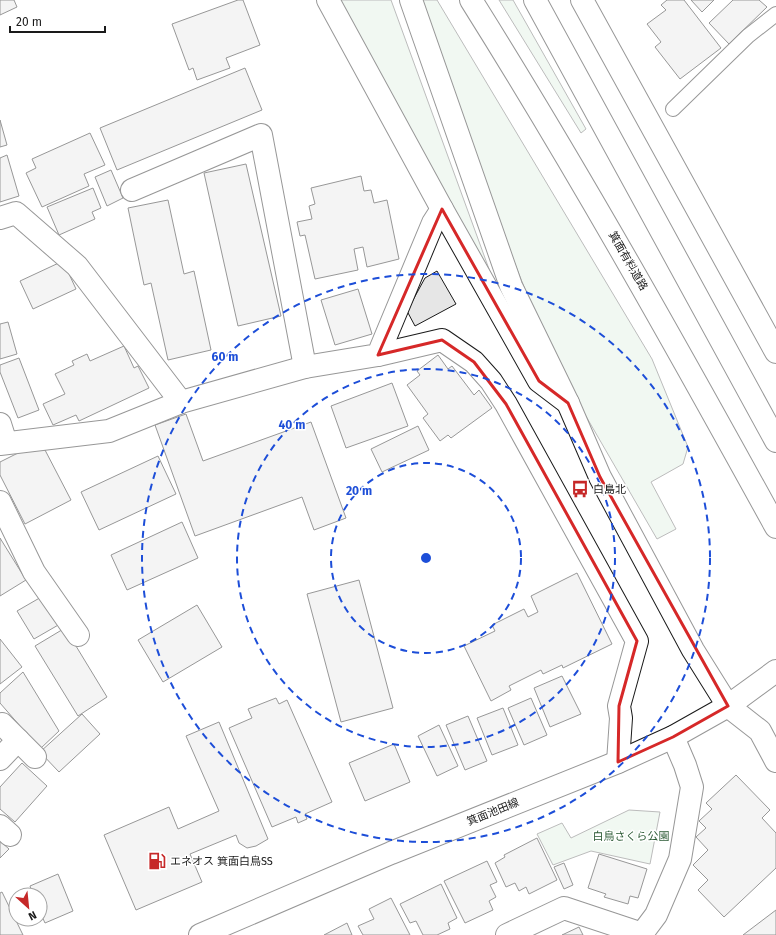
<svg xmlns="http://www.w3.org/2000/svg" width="776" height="935" font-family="'Fira Sans','Noto Sans JP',sans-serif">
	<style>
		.green { fill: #e0efe3; stroke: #6a6a6a }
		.building { fill: #e6e6e6; stroke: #1a1a1a }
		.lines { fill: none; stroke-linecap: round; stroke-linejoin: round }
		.lane-casing { stroke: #1a1a1a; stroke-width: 16 }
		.street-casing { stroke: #1a1a1a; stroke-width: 24 }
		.primary-casing { stroke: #1a1a1a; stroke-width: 24 }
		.highway-casing { stroke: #1a1a1a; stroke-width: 24 }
		.lane { stroke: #fff; stroke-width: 14 }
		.street { stroke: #fff; stroke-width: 22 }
		.primary { stroke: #fff; stroke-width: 22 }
		.highway { stroke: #fff; stroke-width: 22 }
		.marked { fill: none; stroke: #d62828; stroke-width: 3; stroke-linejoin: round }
		.ring { fill: none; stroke: #1d4ed8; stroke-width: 2; stroke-dasharray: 7 5 }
		.labels { text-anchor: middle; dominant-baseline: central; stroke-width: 3; stroke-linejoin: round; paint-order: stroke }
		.street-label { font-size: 11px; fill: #1a1a1a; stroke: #fff }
		.poi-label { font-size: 11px; fill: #1a1a1a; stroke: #fff; text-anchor: start }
		.park-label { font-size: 11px; fill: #2b5a34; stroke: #fff }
		.centre { fill: #1d4ed8; stroke: #fff; stroke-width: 2 }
		.ring-label { font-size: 12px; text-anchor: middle; font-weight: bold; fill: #1d4ed8; stroke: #fff; stroke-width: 3; stroke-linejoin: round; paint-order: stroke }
	</style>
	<rect width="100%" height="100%" fill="#fff"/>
	<g class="green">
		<path d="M336,0H391L489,269L486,271Z"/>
		<path d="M420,0H437L652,359L688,447L683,464L651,482L676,529L657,539L572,392L528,297L491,203Z"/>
		<path d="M499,0H513L586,129L581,133Z"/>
		<path d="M629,810L660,812L650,864L591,851L553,865L537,834L562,823L571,838Z"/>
	</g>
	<g class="building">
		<path d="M0,0H14L17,7L0,15Z"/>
		<path d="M238,0H243L260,45L226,58L230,68L197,80L193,68L189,70L172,24Z"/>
		<path d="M667,0H684L721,48L680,79L655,47L661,42L647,24L666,10L661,5Z"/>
		<path d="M691,0H714L702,12Z"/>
		<path d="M733,0H759L767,7L729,44L709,23Z"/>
		<path d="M245,68L262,110L117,170L100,128Z"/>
		<path d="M0,120L7,145L0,147Z"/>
		<path d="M90,133L105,165L84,174L89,186L42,207L26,173L36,168L32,159Z"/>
		<path d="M7,155L19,196L0,202V158Z"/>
		<path d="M246,164L281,316L238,326L204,173Z"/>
		<path d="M111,170L123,198L107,206L95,177Z"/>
		<path d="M361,176L364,191L371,190L374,203L387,200L399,259L367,267L363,247L354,249L358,270L315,279L305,235L300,236L297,222L312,219L309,206L315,204L311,188Z"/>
		<path d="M93,188L101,208L92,212L95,219L59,235L47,207Z"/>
		<path d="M168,200L184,274L194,271L211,350L168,360L151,283L144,285L128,208Z"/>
		<path d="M63,261L76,289L33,309L20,281Z"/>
		<path d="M437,271L456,304L415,326L407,311L425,278Z"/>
		<path d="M358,289L372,334L335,345L321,300Z"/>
		<path d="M8,322L17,354L0,359V324Z"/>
		<path d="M124,346L134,368L138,366L149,388L79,421L76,415L53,425L43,404L65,394L55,374L74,365L72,361L87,354L90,361Z"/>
		<path d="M438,355L448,369L452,366L474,395L479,390L492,408L451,438L448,435L440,441L423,418L428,414L407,385L420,375L417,371Z"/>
		<path d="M19,358L39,410L18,418L0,372V365Z"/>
		<path d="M392,383L408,426L346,448L331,406Z"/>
		<path d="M186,414L203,461L311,422L346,518L314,530L302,497L195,536L155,425Z"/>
		<path d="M418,426L429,450L382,472L371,449Z"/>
		<path d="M32,446L45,450L71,500L25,524L0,475V462Z"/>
		<path d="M158,456L176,494L99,530L81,492Z"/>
		<path d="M182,522L198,558L127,590L111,555Z"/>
		<path d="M0,538L26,580L0,596Z"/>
		<path d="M577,573L612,644L563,668L562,665L543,674L541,670L509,686L511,690L491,701L464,646L495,631L492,625L524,609L528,617L538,612L531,596Z"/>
		<path d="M359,580L393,708L341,722L307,594Z"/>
		<path d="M43,596L60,624L34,639L17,611Z"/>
		<path d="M197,605L222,647L163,682L138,640Z"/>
		<path d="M65,628L107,697L78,716L35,646Z"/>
		<path d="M0,639L22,667L0,684Z"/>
		<path d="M23,672L59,731L40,749L0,703V693Z"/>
		<path d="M562,676L581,714L550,727L534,688Z"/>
		<path d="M276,698L279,704L287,700L332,802L305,814L307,819L298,823L296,817L272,827L229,728L252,718L248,709Z"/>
		<path d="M531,698L547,735L524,745L508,708Z"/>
		<path d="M503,708L518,745L492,755L477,718Z"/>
		<path d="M82,714L100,734L59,772L40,752Z"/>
		<path d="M468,716L487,761L465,770L446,725Z"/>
		<path d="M219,722L268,839L256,846L247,848L239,843L236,835L190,854L202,882L136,910L104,835L169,807L178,829L219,811L186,736Z"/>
		<path d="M439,725L458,766L437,776L418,736Z"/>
		<path d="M394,744L410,782L365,801L349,763Z"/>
		<path d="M22,763L47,786L15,822L0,809V787Z"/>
		<path d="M736,775L770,810L762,818L776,833V868L724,917L698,890L708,880L693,865L708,850L696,837L706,828L699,821L712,809L706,803Z"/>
		<path d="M537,838L557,880L529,894L526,887L519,891L515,883L506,887L495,863L505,857L504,855Z"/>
		<path d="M0,841L9,849L0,858Z"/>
		<path d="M599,854L647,869L638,898L630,896L628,904L604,897L606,894L588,888Z"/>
		<path d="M487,861L497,882L490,885L496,897L489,901L493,910L465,923L444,881Z"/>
		<path d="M564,863L573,885L564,889L554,867Z"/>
		<path d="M58,874L73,911L45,923L40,912V895H33L30,886Z"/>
		<path d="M441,884L457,918L448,923L450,929L437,935H423L416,921L410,923L400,904Z"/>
		<path d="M2,892L23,935H0V893Z"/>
		<path d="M391,898L410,935H363L358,926L374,919L369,909Z"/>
		<path d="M776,910V935H743Z"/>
		<path d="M347,923L352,935H324Z"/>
		<path d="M579,927L583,935H562Z"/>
	</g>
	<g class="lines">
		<g class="lane-casing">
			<path id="lane" d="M673,109L748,36L776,14"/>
		</g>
		<g class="street-casing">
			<g id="street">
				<path d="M328,0L442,209L539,381L568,403"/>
				<path d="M132,190L261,135L305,367"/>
				<path d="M0,218L16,213L77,266L181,402"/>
				<path d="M378,355L442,340L474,362L491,381L506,404L637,641L619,706L621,718L618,762"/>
				<path d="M0,424L6,443"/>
				<path d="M0,444L109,431L181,402L305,367L378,355L433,223L442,209"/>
				<path d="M0,502L34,572L78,635"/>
				<path d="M728,706L760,731L776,761"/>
				<path d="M2,724L35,757"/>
				<path d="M0,759L18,740"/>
				<path d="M0,826L10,835"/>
				<path d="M507,935L564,908L642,934"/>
				<path d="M641,935L656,915L680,859L692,787L685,765L673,737"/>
			</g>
		</g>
		<g class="primary-casing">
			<path id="primary" d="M200,935L391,853L618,762L673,737L728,706L776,671"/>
		</g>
		<g class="highway-casing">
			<g id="highway">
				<path d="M411,0L511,286L568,403L600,477L693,650L728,706"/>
				<path d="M471,0C579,172 678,349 776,527"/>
				<path d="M535,0L776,441"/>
				<path d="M582,0L776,352"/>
			</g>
		</g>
		<use href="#lane" class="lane"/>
		<use href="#street" class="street"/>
		<use href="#primary" class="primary"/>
		<use href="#highway" class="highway"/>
	</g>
	<path d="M0 0H776V935H0ZM442,209L539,381L568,403L600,477L728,706L673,737L618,762L619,706L637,641L506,404L474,362L442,340L378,355Z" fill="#fff" fill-opacity=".55" fill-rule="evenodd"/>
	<path class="marked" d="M442,209L539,381L568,403L600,477L728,706L673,737L618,762L619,706L637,641L506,404L474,362L442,340L378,355Z"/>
	<g class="ring">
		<circle cx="426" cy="558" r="95"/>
		<circle cx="426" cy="558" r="189"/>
		<circle cx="426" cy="558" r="284"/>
	</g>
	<defs>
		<g id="bus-bare" transform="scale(1.38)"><path d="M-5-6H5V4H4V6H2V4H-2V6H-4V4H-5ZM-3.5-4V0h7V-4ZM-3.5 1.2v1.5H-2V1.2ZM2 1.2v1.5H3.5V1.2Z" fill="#c62828" stroke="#fff" stroke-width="2.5" paint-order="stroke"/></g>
		<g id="fuel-bare" transform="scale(1.38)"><path d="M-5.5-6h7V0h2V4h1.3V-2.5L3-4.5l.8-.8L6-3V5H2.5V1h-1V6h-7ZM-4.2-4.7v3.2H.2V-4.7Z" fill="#c62828" stroke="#fff" stroke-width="2.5" paint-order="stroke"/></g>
	</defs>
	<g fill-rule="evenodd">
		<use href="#bus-bare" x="580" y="489"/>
		<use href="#fuel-bare" x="157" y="861"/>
	</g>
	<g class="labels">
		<g class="street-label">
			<text transform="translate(628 261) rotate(60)">箕面有料道路</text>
			<text transform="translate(493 812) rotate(-22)">箕面池田線</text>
		</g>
		<g class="poi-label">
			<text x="593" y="489">白島北</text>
			<text x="170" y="861">エネオス 箕面白鳥SS</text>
		</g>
		<g class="park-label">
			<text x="631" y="836">白鳥さくら公園</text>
		</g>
	</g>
	<circle cx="426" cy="558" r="6" class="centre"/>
	<g class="ring-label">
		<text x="225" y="361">60 m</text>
		<text x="292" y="429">40 m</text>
		<text x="359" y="495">20 m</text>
	</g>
	<g transform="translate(28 907) rotate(153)"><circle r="19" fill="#ffffff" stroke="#a3a3a3"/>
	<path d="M0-3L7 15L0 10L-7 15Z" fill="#c62828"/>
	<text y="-6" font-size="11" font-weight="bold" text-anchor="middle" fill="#1a1a1a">N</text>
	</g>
	<path d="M10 26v6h95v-6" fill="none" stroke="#1a1a1a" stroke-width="2"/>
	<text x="16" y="26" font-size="12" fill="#1a1a1a" stroke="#ffffff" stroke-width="3" paint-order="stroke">20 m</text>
</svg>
